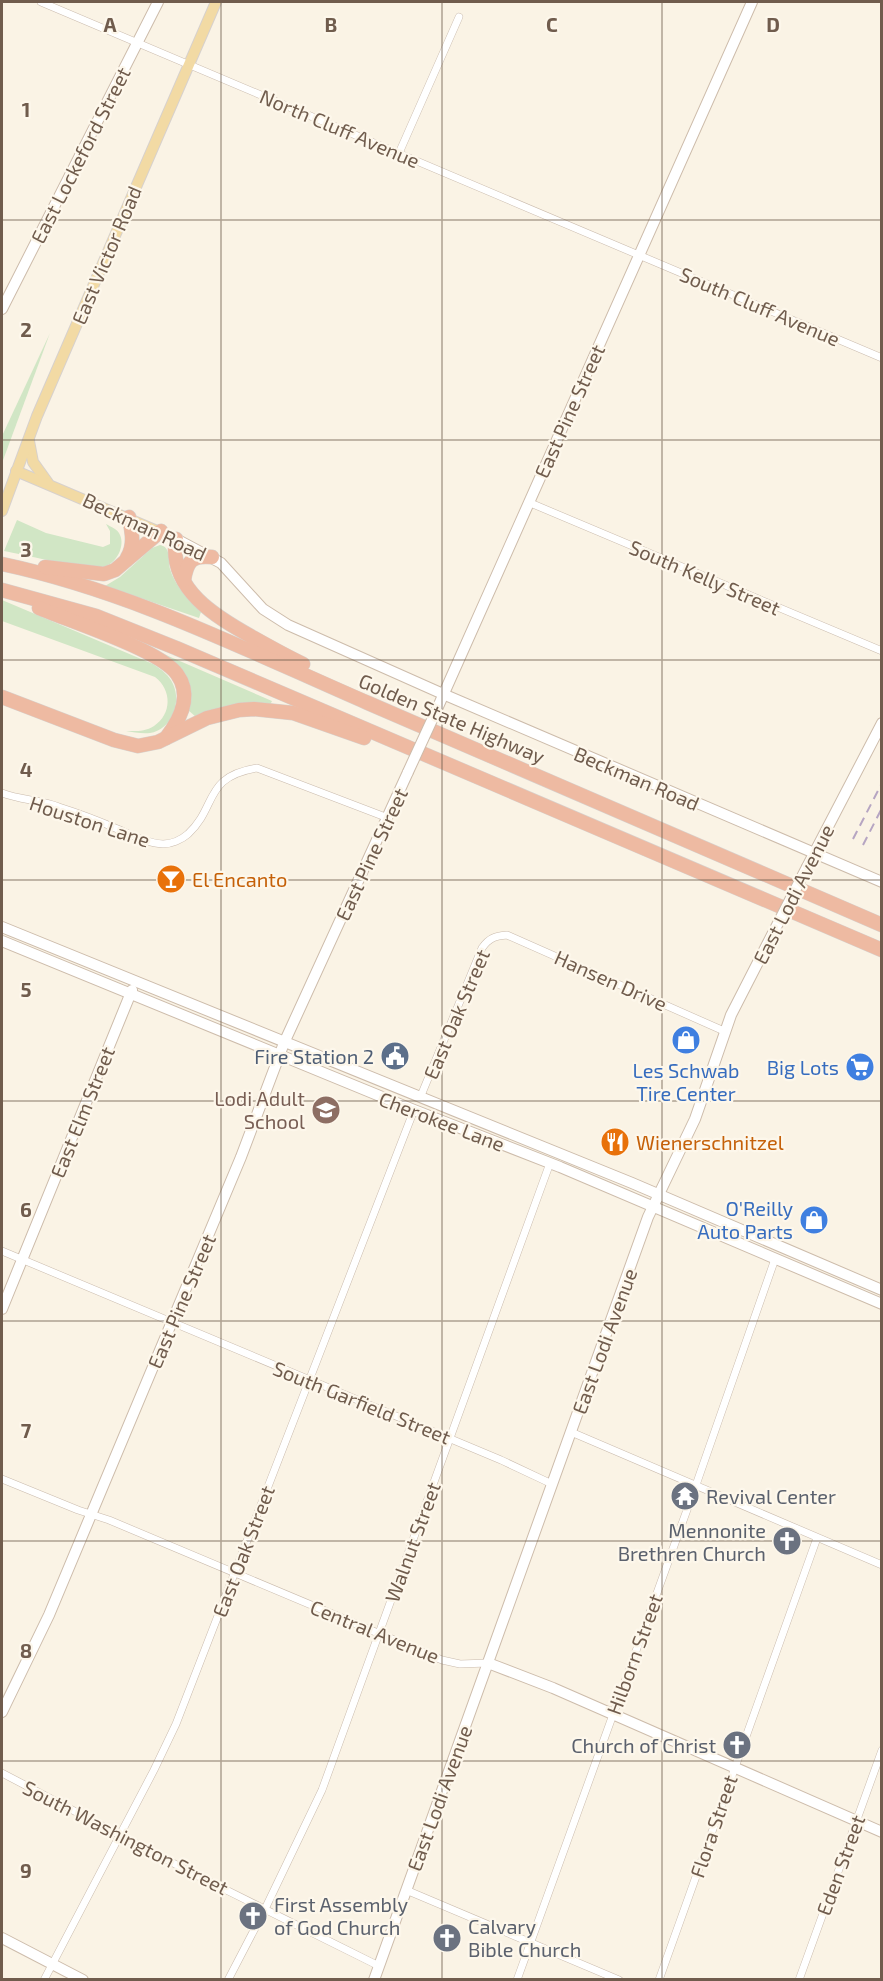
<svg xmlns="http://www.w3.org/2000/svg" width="883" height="1981" font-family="'Exo 2',sans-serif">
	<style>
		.green { fill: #d1e6c5 }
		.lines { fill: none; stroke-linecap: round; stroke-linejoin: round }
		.street-casing { stroke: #cabbad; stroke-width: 8 }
		.secondary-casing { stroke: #cdbcab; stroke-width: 12 }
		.primary-casing { stroke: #d7d1cd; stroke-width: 12 }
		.highway-casing { stroke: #d7d1cd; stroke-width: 15 }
		.street { stroke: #fff; stroke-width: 7 }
		.secondary { stroke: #fff; stroke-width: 10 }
		.primary { stroke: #f2daa4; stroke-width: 10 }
		.highway { stroke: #eebaa2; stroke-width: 14 }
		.rail { stroke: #b6a5c2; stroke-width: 2; stroke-dasharray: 9 6; stroke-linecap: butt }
		.secondary-bridge-casing { stroke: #cdbcab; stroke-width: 12; stroke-linecap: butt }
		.secondary-bridge { stroke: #fff; stroke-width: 10 }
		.grid { fill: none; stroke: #705c4d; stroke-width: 1.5; stroke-opacity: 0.55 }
		.labels { text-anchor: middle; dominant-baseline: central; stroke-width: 4.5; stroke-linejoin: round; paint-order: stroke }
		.street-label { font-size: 20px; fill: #705c4d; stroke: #fdf7eb }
		.food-label { font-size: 20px; fill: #c56008; stroke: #fdf7eb; text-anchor: start }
		.service-label { font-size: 20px; fill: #4e5e75; stroke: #fdf7eb; text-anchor: end }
		.shop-label { font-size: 20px; fill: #366cbe; stroke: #fdf7eb; text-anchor: end }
		.education-label { font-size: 20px; fill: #785e54; stroke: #fdf7eb; text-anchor: end }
		.worship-label { font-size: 20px; fill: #5b616d; stroke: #fdf7eb; text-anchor: start }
		.grid-label { font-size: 20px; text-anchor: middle; font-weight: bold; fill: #705c4d; stroke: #fdf7eb; stroke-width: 4.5; stroke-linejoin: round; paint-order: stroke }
	</style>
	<rect width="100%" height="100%" fill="#faf3e5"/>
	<g class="green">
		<path d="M50,333L2,463V436Z"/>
		<path d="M17,520L46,533L103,547L110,544V531L106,524C111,527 118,529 120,535C125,546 117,562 106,566C89,571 26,555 4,551Z"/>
		<path d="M160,545C171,547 168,559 170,569C175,586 188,599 201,612L199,618L105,586L120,577L152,548Z"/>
		<path d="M2,600L153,664C162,670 169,675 173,684C182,703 171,730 150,733C142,734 133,732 126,731C135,731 145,732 154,726C172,714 172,690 155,677L2,621Z"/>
		<path d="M152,649L272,701L270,705L196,717L188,710L190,701Z"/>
	</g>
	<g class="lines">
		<g class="street-casing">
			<g id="street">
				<path d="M41,2L882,358"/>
				<path d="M399,153L459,17"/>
				<path d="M528,502L882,651"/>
				<path d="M2,793C20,800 41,800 59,807C78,813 97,820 115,828C130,834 146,843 163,844C171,844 181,840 188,834C218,806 203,777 257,768L388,818"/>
				<path d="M420,1098L482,948C489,938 495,936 507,935L724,1031"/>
				<path d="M2,1251L501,1460L552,1484"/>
				<path d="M571,1432L882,1565"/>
				<path d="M2,1479L78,1510L109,1520L442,1660L460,1664L488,1663"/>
				<path d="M2,1773L192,1873L379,1966"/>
				<path d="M406,1890L619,1980"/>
				<path d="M44,1980L154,1770L176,1724L414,1110"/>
				<path d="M228,1980L265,1909L322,1790L550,1163"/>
				<path d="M517,1980L696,1485L775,1259"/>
				<path d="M659,1980L817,1538"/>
				<path d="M799,1980L882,1750"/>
			</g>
		</g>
		<g class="secondary-casing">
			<g id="secondary">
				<path d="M2,309L158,2"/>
				<path d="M176,539L221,563L263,609L288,625L443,694L882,882"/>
				<path d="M437,709L752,2"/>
				<path d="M807,867L882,723"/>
				<path d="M2,927L632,1183L882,1290"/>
				<path d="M2,941L414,1110L560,1167L882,1304"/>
				<path d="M2,1309L132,990"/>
				<path d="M488,1663L553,1688L882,1832"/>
				<path d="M2,1712L49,1615L241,1157L284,1043L408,772"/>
				<path d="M2,1938L83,1980"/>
				<path d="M374,1980L648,1217L695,1119L731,1015L774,931"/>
			</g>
		</g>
		<g class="primary-casing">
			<g id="primary">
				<path d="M29,441L33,462L48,483"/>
				<path d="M16,471L176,539"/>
				<path d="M2,511L37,416L216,2"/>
			</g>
		</g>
		<g class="highway-casing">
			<g id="highway">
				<path d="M176,539C168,589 216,617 254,638C270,647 286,656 303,664"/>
				<path d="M127,558C135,545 132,532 129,517"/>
				<path d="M2,564C130,591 248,651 368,703C539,777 710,851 882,925"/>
				<path d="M45,567L104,574L115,570L161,531"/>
				<path d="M184,580C187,561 192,555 212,557"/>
				<path d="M2,590L96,616L176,648L882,950"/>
				<path d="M39,608C70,621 160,650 177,674C193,696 180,720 166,738"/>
				<path d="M2,697L114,740L138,746L158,742L207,718L239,710L254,709L293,713L364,738"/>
			</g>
		</g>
		<use href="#street" class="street"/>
		<use href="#secondary" class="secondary"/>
		<use href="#primary" class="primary"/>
		<use href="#highway" class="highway"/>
		<g class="rail">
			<path d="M853,839L882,783"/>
			<path d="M863,845L882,808"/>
		</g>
		<g class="secondary-bridge-casing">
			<g id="secondary-bridge">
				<path d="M408,772L437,709"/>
				<path d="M774,931L807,867"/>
			</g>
		</g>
		<use href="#secondary-bridge" class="secondary-bridge"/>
	</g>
	<path class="grid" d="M221,2V1980M442,2V1980M662,2V1980M2,220H882M2,440H882M2,660H882M2,880H882M2,1101H882M2,1321H882M2,1541H882M2,1761H882"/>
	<defs>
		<g id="bar-disc" transform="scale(1.5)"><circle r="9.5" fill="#e8710a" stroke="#fdf7eb"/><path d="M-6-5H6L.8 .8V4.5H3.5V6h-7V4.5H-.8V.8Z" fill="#fff"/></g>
		<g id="shop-disc" transform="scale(1.5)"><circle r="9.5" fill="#3f7fe0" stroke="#fdf7eb"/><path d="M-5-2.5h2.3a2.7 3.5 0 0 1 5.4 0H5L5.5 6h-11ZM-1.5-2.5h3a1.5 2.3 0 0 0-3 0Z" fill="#fff"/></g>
		<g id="civic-disc" transform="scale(1.5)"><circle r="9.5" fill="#5c6f8a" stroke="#fdf7eb"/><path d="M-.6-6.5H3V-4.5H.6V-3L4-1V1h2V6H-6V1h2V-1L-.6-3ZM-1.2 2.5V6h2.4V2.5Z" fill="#fff"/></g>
		<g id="supermarket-disc" transform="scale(1.5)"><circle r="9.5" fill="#3f7fe0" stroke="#fdf7eb"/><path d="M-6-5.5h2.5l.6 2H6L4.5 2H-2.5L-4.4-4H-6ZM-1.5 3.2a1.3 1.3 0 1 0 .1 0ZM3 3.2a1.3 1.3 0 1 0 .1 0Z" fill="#fff"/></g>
		<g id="school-disc" transform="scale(1.5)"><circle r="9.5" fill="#8d6e63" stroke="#fdf7eb"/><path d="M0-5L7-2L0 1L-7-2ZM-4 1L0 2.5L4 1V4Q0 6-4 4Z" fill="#fff"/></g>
		<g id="restaurant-disc" transform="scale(1.5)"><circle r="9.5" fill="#e8710a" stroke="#fdf7eb"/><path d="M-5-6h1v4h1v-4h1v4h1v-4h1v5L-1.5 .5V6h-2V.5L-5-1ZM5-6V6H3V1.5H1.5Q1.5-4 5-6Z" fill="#fff"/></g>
		<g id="temple-disc" transform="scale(1.5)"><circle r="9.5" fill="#6b7280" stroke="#fdf7eb"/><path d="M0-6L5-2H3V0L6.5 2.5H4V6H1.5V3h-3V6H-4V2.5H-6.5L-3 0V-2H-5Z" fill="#fff"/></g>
		<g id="church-disc" transform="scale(1.5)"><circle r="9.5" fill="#6b7280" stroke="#fdf7eb"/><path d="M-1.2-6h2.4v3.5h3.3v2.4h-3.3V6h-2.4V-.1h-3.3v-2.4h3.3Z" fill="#fff"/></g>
	</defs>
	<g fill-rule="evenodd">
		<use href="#bar-disc" x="171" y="879"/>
		<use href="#shop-disc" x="686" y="1040"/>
		<use href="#civic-disc" x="395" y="1056"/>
		<use href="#supermarket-disc" x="860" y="1067"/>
		<use href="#school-disc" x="326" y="1110"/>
		<use href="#restaurant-disc" x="615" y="1142"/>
		<use href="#shop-disc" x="814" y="1220"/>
		<use href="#temple-disc" x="685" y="1496"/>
		<use href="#church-disc" x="787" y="1541"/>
		<use href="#church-disc" x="737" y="1745"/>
		<use href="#church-disc" x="253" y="1916"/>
		<use href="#church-disc" x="447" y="1938"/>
	</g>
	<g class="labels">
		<g class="street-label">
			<text transform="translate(340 128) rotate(23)">North Cluff Avenue</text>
			<text transform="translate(80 155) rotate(-63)">East Lockeford Street</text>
			<text transform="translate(106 255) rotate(-67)">East Victor Road</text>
			<text transform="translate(760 306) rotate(23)">South Cluff Avenue</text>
			<text transform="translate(569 411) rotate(-66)">East Pine Street</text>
			<text transform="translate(145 526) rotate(25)">Beckman Road</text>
			<text transform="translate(705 577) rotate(23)">South Kelly Street</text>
			<text transform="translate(452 718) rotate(23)">Golden State Highway</text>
			<text transform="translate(637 778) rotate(23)">Beckman Road</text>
			<text transform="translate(90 821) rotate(18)">Houston Lane</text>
			<text transform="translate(371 854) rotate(-65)">East Pine Street</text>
			<text transform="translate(793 894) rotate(-63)">East Lodi Avenue</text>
			<text transform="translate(611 980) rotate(24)">Hansen Drive</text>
			<text transform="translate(456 1014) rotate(-67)">East Oak Street</text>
			<text transform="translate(82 1112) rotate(-68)">East Elm Street</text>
			<text transform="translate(442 1121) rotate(21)">Cherokee Lane</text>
			<text transform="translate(181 1301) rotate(-67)">East Pine Street</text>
			<text transform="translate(604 1341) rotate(-70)">East Lodi Avenue</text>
			<text transform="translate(362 1402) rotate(22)">South Garfield Street</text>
			<text transform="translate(412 1542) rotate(-70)">Walnut Street</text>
			<text transform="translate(243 1551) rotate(-69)">East Oak Street</text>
			<text transform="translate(375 1631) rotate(22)">Central Avenue</text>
			<text transform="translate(634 1654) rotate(-70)">Hilborn Street</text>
			<text transform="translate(439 1798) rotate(-70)">East Lodi Avenue</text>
			<text transform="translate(713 1826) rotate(-71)">Flora Street</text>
			<text transform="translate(126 1837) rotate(27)">South Washington Street</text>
			<text transform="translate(840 1865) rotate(-70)">Eden Street</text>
		</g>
		<g class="food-label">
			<text x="192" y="879">El Encanto</text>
			<text x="636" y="1142">Wienerschnitzel</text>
		</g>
		<g class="service-label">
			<text x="374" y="1056">Fire Station 2</text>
		</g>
		<g class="shop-label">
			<text x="839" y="1067">Big Lots</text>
			<text x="686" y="1070" text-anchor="middle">Les Schwab<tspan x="686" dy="23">Tire Center</tspan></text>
			<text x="793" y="1208">O'Reilly<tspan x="793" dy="23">Auto Parts</tspan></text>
		</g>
		<g class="education-label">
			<text x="305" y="1098">Lodi Adult<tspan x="305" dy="23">School</tspan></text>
		</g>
		<g class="worship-label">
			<text x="706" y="1496">Revival Center</text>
			<text x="766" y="1530" text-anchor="end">Mennonite<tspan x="766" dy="23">Brethren Church</tspan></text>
			<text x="716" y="1745" text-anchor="end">Church of Christ</text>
			<text x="274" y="1904">First Assembly<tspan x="274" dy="23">of God Church</tspan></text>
			<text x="468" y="1926">Calvary<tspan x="468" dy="23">Bible Church</tspan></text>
		</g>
	</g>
	<g class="grid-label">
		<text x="110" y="32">A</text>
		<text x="331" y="32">B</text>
		<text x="552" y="32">C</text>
		<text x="773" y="32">D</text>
		<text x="26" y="117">1</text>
		<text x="26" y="337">2</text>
		<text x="26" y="557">3</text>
		<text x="26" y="777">4</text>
		<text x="26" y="997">5</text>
		<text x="26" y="1217">6</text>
		<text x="26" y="1438">7</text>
		<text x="26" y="1658">8</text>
		<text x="26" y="1878">9</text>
	</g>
	<rect width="883" height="1981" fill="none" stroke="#705c4d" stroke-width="6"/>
</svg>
